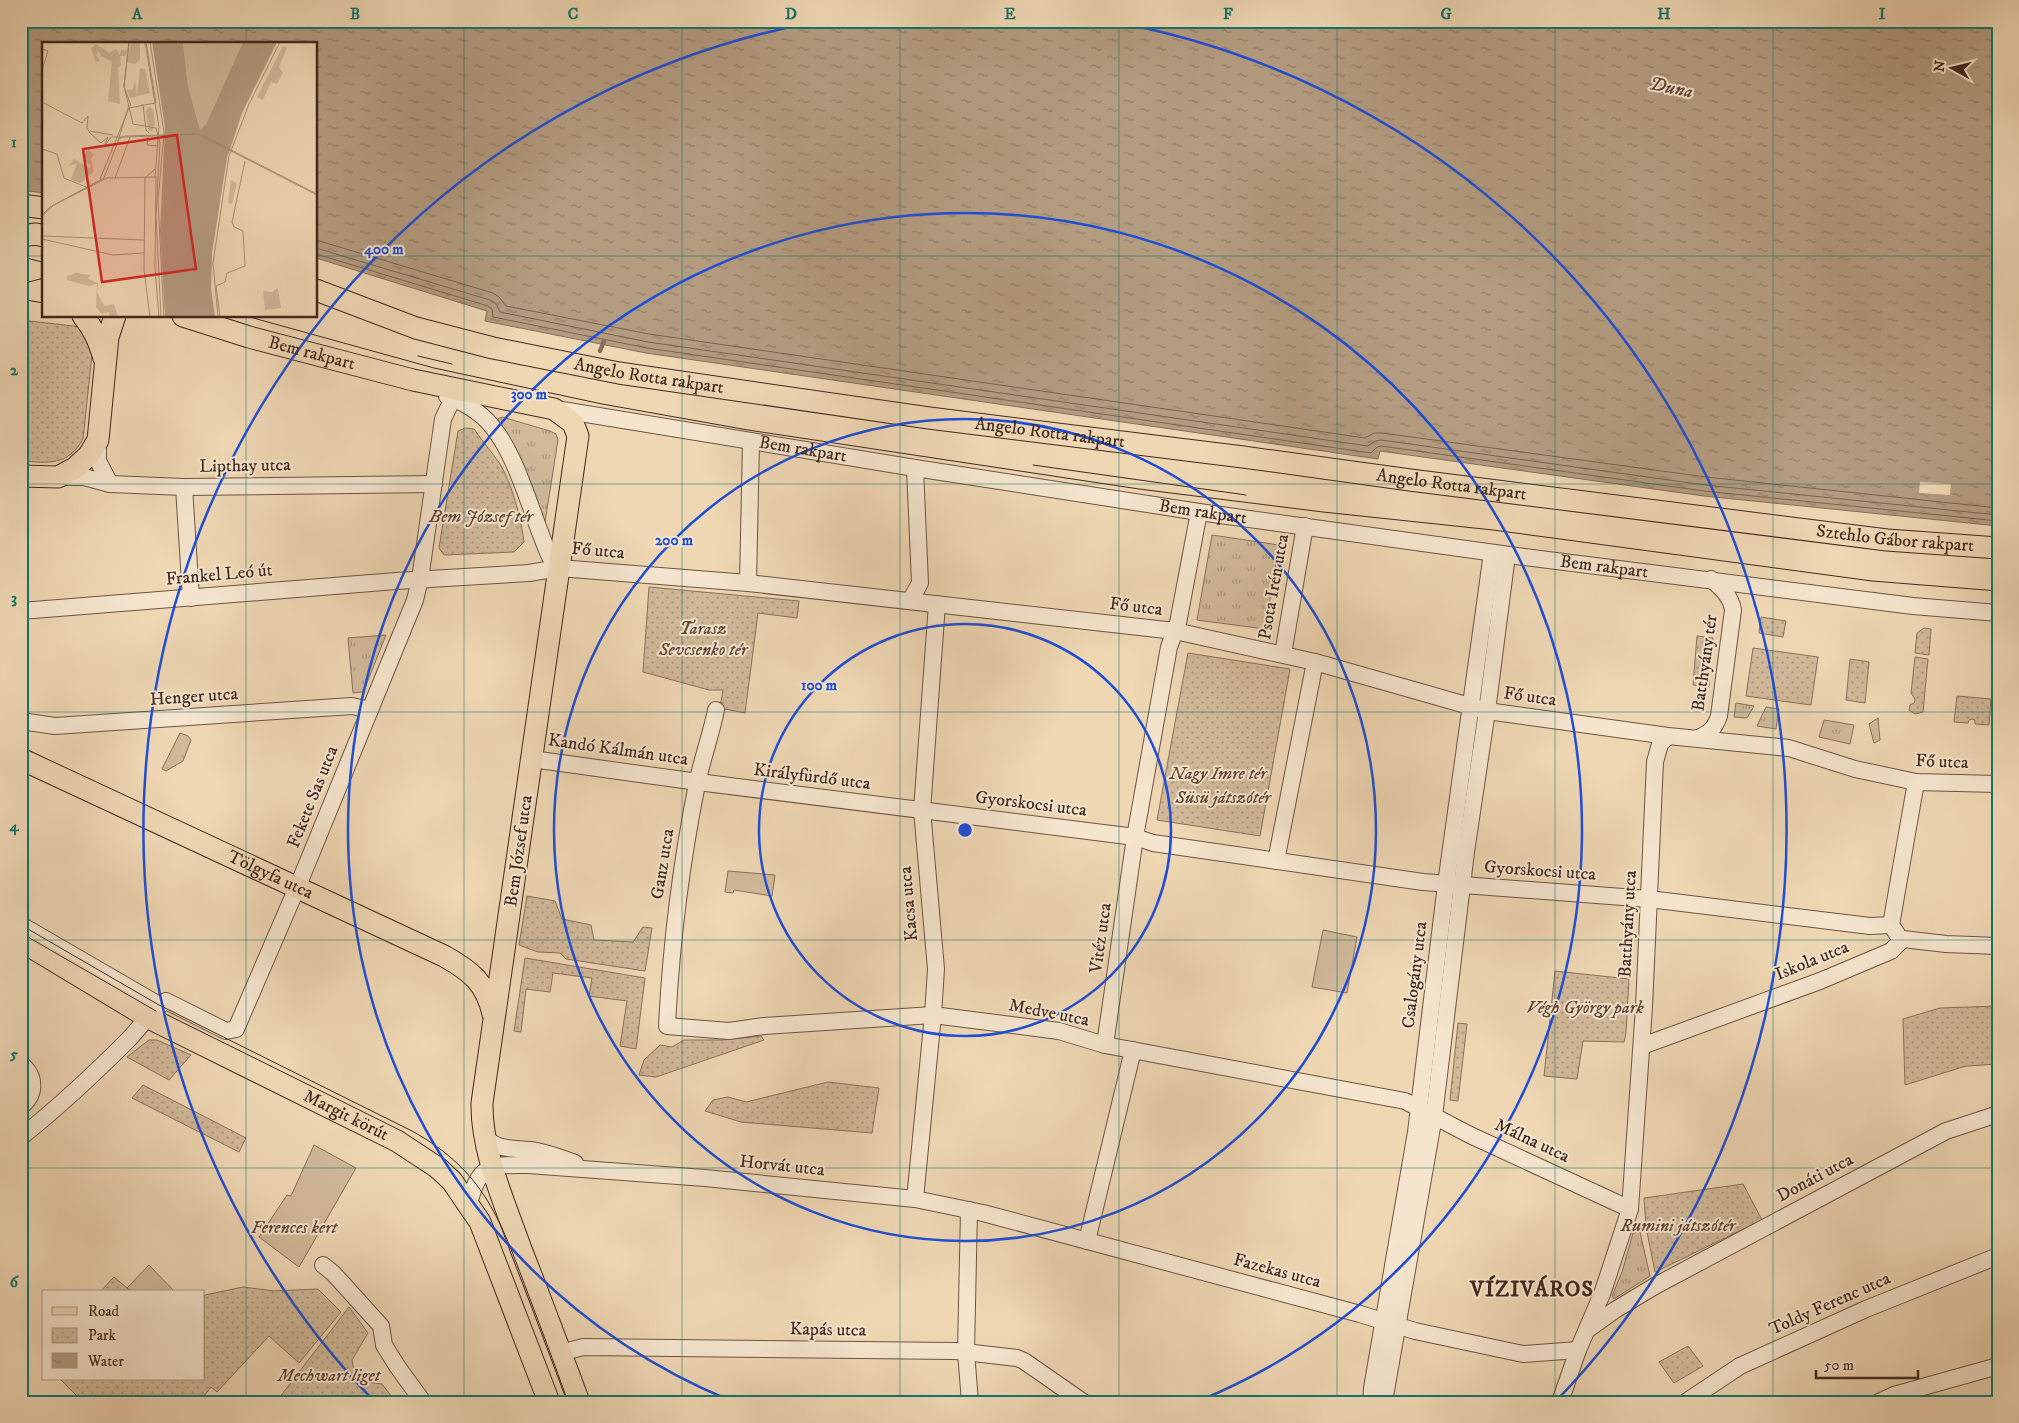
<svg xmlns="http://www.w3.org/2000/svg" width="2019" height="1423" font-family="'IM FELL DW Pica',serif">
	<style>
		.grass { fill: url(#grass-tufts); stroke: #89705c }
		.park { fill: url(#park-dots); stroke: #89705c }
		.garden { fill: #d1b99a; stroke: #89705c }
		.water { fill: url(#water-ripples); stroke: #866e59 }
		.pier { fill: #efd7b4 }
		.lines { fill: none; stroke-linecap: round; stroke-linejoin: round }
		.shore { stroke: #7a6250; stroke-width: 1 }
		.stream { stroke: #866e59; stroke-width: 4.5 }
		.minor-casing { stroke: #6c5444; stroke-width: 18 }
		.major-casing { stroke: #41281e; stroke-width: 23 }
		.minor { stroke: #f5e5ce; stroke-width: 16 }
		.major { stroke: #efd7b4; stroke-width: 21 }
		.tram { stroke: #41281e; stroke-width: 1 }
		.grid { fill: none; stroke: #0f766e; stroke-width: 1; stroke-opacity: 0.55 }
		.ring { fill: none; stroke: #1d4ed8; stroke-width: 2.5 }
		.labels { text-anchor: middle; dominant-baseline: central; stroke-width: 4; stroke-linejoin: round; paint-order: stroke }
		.street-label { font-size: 18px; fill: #41281e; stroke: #f5e5ce }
		.park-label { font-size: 18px; font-style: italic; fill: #5e4537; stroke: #f5e5ce }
		.water-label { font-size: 19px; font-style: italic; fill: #5e4537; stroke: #f5e5ce }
		.district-label { font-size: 22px; font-weight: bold; letter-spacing: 1px; fill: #41281e; stroke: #f5e5ce }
		.inset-road { fill: none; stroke: #a99178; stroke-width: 1 }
		.view { fill: #d62828; fill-opacity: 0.15; stroke: #d62828; stroke-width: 2.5 }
		.inset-edge { fill: none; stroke: #41281e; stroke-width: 2.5 }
		.centre { fill: #1d4ed8; stroke: #f5e5ce; stroke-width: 2.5 }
		.ring-label { font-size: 15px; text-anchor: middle; font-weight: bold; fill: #1d4ed8; stroke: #f5e5ce; stroke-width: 4; stroke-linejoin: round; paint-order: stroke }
		.neatline { fill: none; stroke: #0f766e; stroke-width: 2 }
		.grid-label { font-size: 16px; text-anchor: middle; font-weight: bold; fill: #0f766e }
	</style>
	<defs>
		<pattern id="grass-tufts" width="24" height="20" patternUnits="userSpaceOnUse" patternTransform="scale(1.25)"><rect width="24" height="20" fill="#d1b99a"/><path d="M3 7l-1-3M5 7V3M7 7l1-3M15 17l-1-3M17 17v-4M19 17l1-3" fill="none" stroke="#ab967d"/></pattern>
		<pattern id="park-dots" width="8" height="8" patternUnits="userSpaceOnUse" patternTransform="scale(1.25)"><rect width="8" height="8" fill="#d1b99a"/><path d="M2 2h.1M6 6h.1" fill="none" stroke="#ab967d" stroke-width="1.8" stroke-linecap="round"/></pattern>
		<pattern id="water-ripples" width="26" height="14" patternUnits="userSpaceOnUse" patternTransform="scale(1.25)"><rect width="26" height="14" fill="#b49c81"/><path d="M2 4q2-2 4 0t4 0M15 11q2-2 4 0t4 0" fill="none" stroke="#947f69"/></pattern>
	</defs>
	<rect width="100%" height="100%" fill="#efd7b4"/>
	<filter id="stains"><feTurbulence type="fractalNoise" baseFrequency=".004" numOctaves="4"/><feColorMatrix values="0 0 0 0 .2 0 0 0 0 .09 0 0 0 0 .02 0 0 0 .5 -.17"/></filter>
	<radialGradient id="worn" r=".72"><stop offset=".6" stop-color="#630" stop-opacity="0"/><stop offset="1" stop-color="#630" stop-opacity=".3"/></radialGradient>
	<g class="grass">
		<path d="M502,417L550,431L556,434L558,440L545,522L494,421Z"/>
		<path d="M1212,535L1279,545L1265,629L1197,620Z"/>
		<path d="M386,635L365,688L362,692L353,693L348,638Z"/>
		<path d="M1736,703L1754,706L1747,718L1734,717Z"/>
		<path d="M1766,707L1779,709L1776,729L1757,726Z"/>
		<path d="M1878,718L1880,740L1874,743L1869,724Z"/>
		<path d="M1824,720L1854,725L1850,744L1819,737Z"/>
		<path d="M180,733L188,736L191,740L183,761L166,771L162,769Z"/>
		<path d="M1640,1232L1650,1276L1614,1299L1612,1296L1622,1272L1633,1233Z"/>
	</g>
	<g class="park">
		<path d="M21,320L82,327L93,345L83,439C68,466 49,463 21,461Z"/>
		<path d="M465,428L474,429C482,441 492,452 500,464C512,484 521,518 524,542L514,552L444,555L439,548L458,431Z"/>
		<path d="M649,587L799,601L797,618L758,613L745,713L720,708L723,690H709L643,672Z"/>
		<path d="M1761,617L1786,621L1783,637L1759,633Z"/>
		<path d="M1924,628L1931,629L1929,655L1915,653L1917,633Z"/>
		<path d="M1697,636L1713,638L1712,647L1703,650L1701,666L1710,671L1709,686L1693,685Z"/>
		<path d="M1753,648L1818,657L1811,705L1746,696Z"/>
		<path d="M1188,653L1290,669L1260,836L1157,820Z"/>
		<path d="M1915,657L1928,659L1923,712L1915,714L1909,710L1910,705L1914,703L1915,699L1911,693Z"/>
		<path d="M1850,659L1869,662L1865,703L1846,700Z"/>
		<path d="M1957,696L1991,699L1989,725L1975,724V720L1972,719L1969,720L1968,723L1954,722Z"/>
		<path d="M527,896L555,901L562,919L591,925L594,940L633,942L643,927L652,928L645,971L566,959L560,953L538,952L519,945Z"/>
		<path d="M525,958L645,978L636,1049L620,1046L627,1001L589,996L592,978L553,973L550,992L526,989L521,1032L514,1031Z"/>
		<path d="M1555,971L1629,979L1626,1033L1624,1042L1583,1041L1577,1079L1544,1076Z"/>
		<path d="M1998,1006V1064L1966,1066L1905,1085L1903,1019L1940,1008Z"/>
		<path d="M1458,1023L1467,1024L1458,1101L1450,1100Z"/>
		<path d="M761,1036L764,1040L656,1077L639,1075L644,1060L660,1045L672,1047L684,1040H722Z"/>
		<path d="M149,1040H157L191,1055L169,1080L127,1057Z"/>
		<path d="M828,1082L879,1088L872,1133L741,1122L705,1111L713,1100L728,1097L746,1102Z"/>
		<path d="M143,1085L246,1138L239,1152L132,1098Z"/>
		<path d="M1743,1184L1762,1220L1655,1272L1646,1227L1644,1198Z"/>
		<path d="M114,1277L132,1292H100Z"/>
		<path d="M243,1287L274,1291L318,1289L341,1312L299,1363L269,1336L217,1392L211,1387L199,1402H94L95,1398L83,1402L60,1379H204V1297L205,1295Z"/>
		<path d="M349,1307L368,1333L352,1360L355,1374L361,1381L382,1384L396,1402H276Z"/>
		<path d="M1688,1346L1703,1366L1674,1383L1659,1362Z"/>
	</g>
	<g class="garden">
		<path d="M728,871L775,875L772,896L734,890L733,893L725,892Z"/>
		<path d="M1323,930L1357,937L1347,993L1312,987Z"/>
		<path d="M314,1145L356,1168L299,1267L259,1237L287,1195L291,1196Z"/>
		<path d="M149,1265L175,1292H132L127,1288Z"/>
	</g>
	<path class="water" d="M21,21H1998V526L1704,496L1380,451L1378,459L646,353L485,321L487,311L316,258V44H44V193L21,190Z"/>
	<path class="pier" d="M1920,482L1951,484L1950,495L1919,493Z"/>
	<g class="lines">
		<g class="shore">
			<path d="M316,240L493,293L499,297L506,306L649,334L1365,438L1374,433H1382L1706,477L1998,508"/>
			<path d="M316,248L490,300L496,304L500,312L648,342L1368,446L1375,441L1381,440L1705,485L1998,515"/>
			<path d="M316,254L488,306L492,309L493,317L647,348L1371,453L1377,447L1381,446L1704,491L1998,521"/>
		</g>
		<path class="stream" d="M600,351L604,341"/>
		<g class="minor-casing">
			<g id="minor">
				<path d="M447,396C458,400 471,407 481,415C516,444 531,516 550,557L559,568"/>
				<path id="s1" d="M556,409L915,468L1199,512L1524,557L1913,606L1998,613"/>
				<path d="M98,440V461L110,484"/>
				<path d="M59,477H84L110,484L184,487L434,484"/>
				<path d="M184,487L191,598"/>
				<path d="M748,583L751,442"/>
				<path d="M910,601L920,583L915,468"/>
				<path d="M21,611L396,581L529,573L559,568L748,583L1175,631L1315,662L1487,711L1668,736L1789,748L1855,769L1916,782L1998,784"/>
				<path d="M1283,654L1305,526"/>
				<path d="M716,710C711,735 702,759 697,784C681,864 671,944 667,1026L729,1031L764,1026L933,1015L1059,1031L1105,1045L1405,1101L1470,1135L1630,1209"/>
				<path d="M21,721L55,726L352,706L370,710"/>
				<path d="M1698,738C1710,733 1715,728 1719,716L1733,610C1731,596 1721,588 1711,579"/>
				<path d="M532,759L698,782L1135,837L1153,843L1423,882L1649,899L1870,926L1891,925"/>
				<path d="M1276,861L1315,662"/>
				<path d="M21,925L159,1005"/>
				<path d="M1897,934L1891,925L1916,782"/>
				<path d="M1903,939L1946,944L1998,946"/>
				<path d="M1105,1045L1135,837L1169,647L1178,623L1199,512"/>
				<path d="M1642,1046L1820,981L1891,951L1903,939"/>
				<path d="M21,1064C36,1076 36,1095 21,1106"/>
				<path d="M483,1134C496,1153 517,1147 537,1151C550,1154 562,1158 575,1163"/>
				<path d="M21,1137C59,1107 94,1074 128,1040C140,1028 151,1010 166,1001L226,1031L236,1029L302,876L415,600L420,579L443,419L453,398L466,394H473"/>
				<path d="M915,1199L933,1015L936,969L922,810L937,604"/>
				<path d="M469,1204C479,1163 491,1165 528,1165L705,1178L915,1199L983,1213L1360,1314L1415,1331L1523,1354L1578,1350"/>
				<path d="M969,1210L966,1352L970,1402"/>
				<path d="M1087,1241L1133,1050"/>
				<path d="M323,1265L333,1273L381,1326L384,1345L397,1366L423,1402"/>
				<path d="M1587,1330L1615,1310L1655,1286L1946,1131L1998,1114"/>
				<path d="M560,1353L583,1347L956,1351L1017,1358L1024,1361L1083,1402"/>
				<path d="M1371,1402L1372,1388L1416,1132L1446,884L1492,553"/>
				<path d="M1384,1402L1434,1116L1466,852L1487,711L1507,555"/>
				<path d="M1560,1402L1578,1350L1602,1294L1630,1209L1644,1007L1655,762L1660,744L1668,736"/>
				<path d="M1686,1402L1740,1366L1866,1309L1998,1256"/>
				<path d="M1879,1402L1894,1395L1998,1366"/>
			</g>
		</g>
		<g class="major-casing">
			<g id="major">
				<path d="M21,205L44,208"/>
				<path d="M21,236L36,234L44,236"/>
				<path d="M21,268L44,274"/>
				<path d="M21,288L44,292"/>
				<path id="s2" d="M316,290L416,328L493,348L619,373L929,418L1243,457L1410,480L1887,540L1998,548"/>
				<path d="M83,316C94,329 99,342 104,358"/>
				<path id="s3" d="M183,316L249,337L413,380L554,409L573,423L578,436L482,1103C481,1151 505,1204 521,1249C541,1300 560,1351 579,1402"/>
				<path d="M21,476L58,477L75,468L89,455L98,440L108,337L115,316"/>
				<path id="s4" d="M21,759L444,956C471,971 486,983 493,1014"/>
				<path id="s5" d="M21,941L149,1018L397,1141L438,1168L452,1181L480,1222L549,1402"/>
			</g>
		</g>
		<use href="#minor" class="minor"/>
		<use href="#major" class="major"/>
		<g class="tram">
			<path d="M21,284L44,278"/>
			<path d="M246,316L434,368L602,404L748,430L1139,489L1323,512L1493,530L1872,581L1998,591"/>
			<path d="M418,356L452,364"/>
			<path d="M1033,465L1246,495"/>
			<path d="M21,925L159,1005L412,1131C484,1171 500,1219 527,1291C541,1328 555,1365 568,1402"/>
			<path d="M21,933L156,1011"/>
		</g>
	</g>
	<path class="grid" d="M246,21V44M464,21V1402M682,21V1402M900,21V1402M1119,21V1402M1337,21V1402M1555,21V1402M1773,21V1402M21,256H44M316,256H1998M246,316V1402M21,484H1998M21,712H1998M21,940H1998M21,1168H1998"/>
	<g class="ring">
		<circle cx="965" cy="830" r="206"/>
		<circle cx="965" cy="830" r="411"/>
		<path d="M729 1400A617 617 0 1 1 1201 1400"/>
		<path d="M374 1401A822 822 0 0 1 815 22M1115 22A822 822 0 0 1 1556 1401"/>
	</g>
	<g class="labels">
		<g class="street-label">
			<text stroke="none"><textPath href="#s3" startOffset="134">Bem rakpart</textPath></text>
			<text stroke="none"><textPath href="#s2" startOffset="345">Angelo Rotta rakpart</textPath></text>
			<text stroke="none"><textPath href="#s2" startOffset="750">Angelo Rotta rakpart</textPath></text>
			<text stroke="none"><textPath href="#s1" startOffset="250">Bem rakpart</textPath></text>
			<text transform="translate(245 466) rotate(-1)">Lipthay utca</text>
			<text stroke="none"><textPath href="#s2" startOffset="1155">Angelo Rotta rakpart</textPath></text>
			<text stroke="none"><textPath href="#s1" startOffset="655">Bem rakpart</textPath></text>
			<text stroke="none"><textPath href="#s2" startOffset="1602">Sztehlo Gábor rakpart</textPath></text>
			<text transform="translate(598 551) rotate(5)">Fő utca</text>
			<text stroke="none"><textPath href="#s1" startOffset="1060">Bem rakpart</textPath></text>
			<text transform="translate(219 575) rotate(-5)">Frankel Leó út</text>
			<text transform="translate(1274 587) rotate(-80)">Psota Irén utca</text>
			<text transform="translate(1136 607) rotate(7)">Fő utca</text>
			<text transform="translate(1705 663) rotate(-82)">Batthyány tér</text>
			<text transform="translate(194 697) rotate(-4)">Henger utca</text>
			<text transform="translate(1530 697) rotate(8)">Fő utca</text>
			<text transform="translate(618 750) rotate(8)">Kandó Kálmán utca</text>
			<text transform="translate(1942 762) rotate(2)">Fő utca</text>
			<text transform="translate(812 777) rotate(7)">Királyfürdő utca</text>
			<text transform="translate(313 797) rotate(-68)">Fekete Sas utca</text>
			<text transform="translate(1031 804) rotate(7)">Gyorskocsi utca</text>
			<text transform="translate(519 851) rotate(-82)">Bem József utca</text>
			<text transform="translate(663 864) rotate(-81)">Ganz utca</text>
			<text transform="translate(1540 871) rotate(4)">Gyorskocsi utca</text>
			<text stroke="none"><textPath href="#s4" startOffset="275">Tölgyfa utca</textPath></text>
			<text transform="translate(909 904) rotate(-95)">Kacsa utca</text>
			<text transform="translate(1628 924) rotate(-87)">Batthyány utca</text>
			<text transform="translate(1101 938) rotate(-82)">Vitéz utca</text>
			<text transform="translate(1812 961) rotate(-22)">Iskola utca</text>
			<text transform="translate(1415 975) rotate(-83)">Csalogány utca</text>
			<text transform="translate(1049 1013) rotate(11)">Medve utca</text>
			<text stroke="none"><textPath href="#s5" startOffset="369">Margit körút</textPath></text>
			<text transform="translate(1532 1141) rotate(25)">Málna utca</text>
			<text transform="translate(782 1166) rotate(6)">Horvát utca</text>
			<text transform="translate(1815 1178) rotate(-28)">Donáti utca</text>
			<text transform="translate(1277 1271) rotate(15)">Fazekas utca</text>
			<text transform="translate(1830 1304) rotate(-24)">Toldy Ferenc utca</text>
			<text transform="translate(828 1330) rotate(1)">Kapás utca</text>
		</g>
		<g class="park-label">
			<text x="481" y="517">Bem József tér</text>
			<text x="703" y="629">Tarasz<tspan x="703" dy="21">Sevcsenko tér</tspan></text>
			<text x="1218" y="774">Nagy Imre tér</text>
			<text x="1223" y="798">Süsü játszótér</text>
			<text x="1585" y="1008">Végh György park</text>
			<text x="1678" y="1226">Rumini játszótér</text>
			<text x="294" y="1228">Ferences kert</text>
			<text x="329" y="1376">Mechwart liget</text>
		</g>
		<g class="water-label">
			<text transform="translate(1671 88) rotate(12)">Duna</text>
		</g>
		<g class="district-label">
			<text x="1532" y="1289">VÍZIVÁROS</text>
		</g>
	</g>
	<g transform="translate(42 42)">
		<rect width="275" height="275" fill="#efd7b4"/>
		<path d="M54,2L67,11L74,7L78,13L79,8L85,9L84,14H78L79,23L76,26L78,62L66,59L70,20L59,14L57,9L54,13L58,19L54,20L49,6Z" fill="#d1b99a"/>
		<path d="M141,0H201L164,82L158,88L146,44ZM241,4L245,6L237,25L241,31L235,42L229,40L221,58L215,55ZM98,26L103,27L108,51L88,56L85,48L91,47L93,38L95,53ZM107,65L111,67L113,82L110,89L106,88L104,68ZM46,108L52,113L49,117L52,129L39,141L29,138L35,121L27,124L32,117L48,126L49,124L40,116ZM189,138L195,141L190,162L186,161ZM34,231L48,233L46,237L56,241L55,250L60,260L63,264L72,262L76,275H67V270L60,272L54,265L55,242L47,244L25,238V234ZM236,246L239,266L223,268L221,249L230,250Z" fill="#d1b99a"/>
		<path d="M89,0H98V17L93,22L85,20ZM150,30L160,37L163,54L156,60L159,71L154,72L146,32Z" fill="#d1b99a"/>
		<path d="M110,0H141L146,44L158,88L164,82L201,0H235L200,71L185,116L170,211L169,246L173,275H123L118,189L123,85Z" fill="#b49c81"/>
		<path class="inset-road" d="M87,0L82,44L89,64M87,0L82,44L91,82L114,86L118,101L114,173L119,275M104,0L114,61M108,0L122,90L116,159L122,275M0,7L6,9L0,28M0,60L40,81L46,74L45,86L48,91L59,101L66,95L62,105M101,62L104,88L107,91M48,89L71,93M106,94L105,103L116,104M76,99L87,63M62,105L69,95H88M0,107L15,112L22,136L44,145M114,134L113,226L117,275M73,136L88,95L156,92L275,153M58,137L87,66L113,61M0,173L8,165L62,136L77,97L83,94L158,92L275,152M0,174L12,163L65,136L113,135L117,85L103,0M0,194L102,198M0,197L71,213L102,211M108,275L102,228L103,136L113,127M176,275L171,221L187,114L207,62L238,0M178,275L174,244L183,240L185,231L203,224L201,189L192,185L190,180L203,119"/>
		<path class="view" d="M135,93L154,227L60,240L41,107Z"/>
		<rect width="275" height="275" class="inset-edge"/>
	</g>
	<circle cx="965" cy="830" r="8" class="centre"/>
	<g class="ring-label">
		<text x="384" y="254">400 m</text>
		<text x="529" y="399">300 m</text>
		<text x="674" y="545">200 m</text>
		<text x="819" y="690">100 m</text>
	</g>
	<rect width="2019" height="1423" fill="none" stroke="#efd7b4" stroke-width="55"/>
	<rect x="42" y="1290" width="162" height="90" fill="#f5e5ce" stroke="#ad9988"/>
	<rect x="52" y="1307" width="25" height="8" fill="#efd7b4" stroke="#ad9988"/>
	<text x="88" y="1316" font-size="15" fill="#41281e">Road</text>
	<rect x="52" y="1328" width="25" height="15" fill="url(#park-dots)" stroke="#ad9988"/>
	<text x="88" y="1340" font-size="15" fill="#41281e">Park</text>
	<rect x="52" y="1353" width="25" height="15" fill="url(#water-ripples)" stroke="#ad9988"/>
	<text x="88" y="1366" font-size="15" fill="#41281e">Water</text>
	<g transform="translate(1952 68) rotate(278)" stroke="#f5e5ce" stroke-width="4" paint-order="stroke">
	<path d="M0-4L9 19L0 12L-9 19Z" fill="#41281e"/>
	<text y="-8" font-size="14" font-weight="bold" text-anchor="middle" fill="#41281e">N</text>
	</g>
	<path d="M1816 1370v8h102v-8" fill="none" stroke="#41281e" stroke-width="2.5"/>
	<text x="1824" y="1370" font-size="15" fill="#41281e" stroke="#f5e5ce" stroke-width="4" paint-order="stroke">50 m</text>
	<rect x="28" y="28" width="1964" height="1368" class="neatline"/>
	<g class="grid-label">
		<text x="137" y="19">A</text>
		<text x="355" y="19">B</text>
		<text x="573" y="19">C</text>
		<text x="791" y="19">D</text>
		<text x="1010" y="19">E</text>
		<text x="1228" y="19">F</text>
		<text x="1446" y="19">G</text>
		<text x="1664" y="19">H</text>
		<text x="1882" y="19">I</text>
		<text x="14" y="147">1</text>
		<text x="14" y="375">2</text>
		<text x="14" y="603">3</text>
		<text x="14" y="831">4</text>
		<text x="14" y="1059">5</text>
		<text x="14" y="1287">6</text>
	</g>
	<rect width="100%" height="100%" filter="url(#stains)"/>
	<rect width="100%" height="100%" fill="url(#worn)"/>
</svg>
